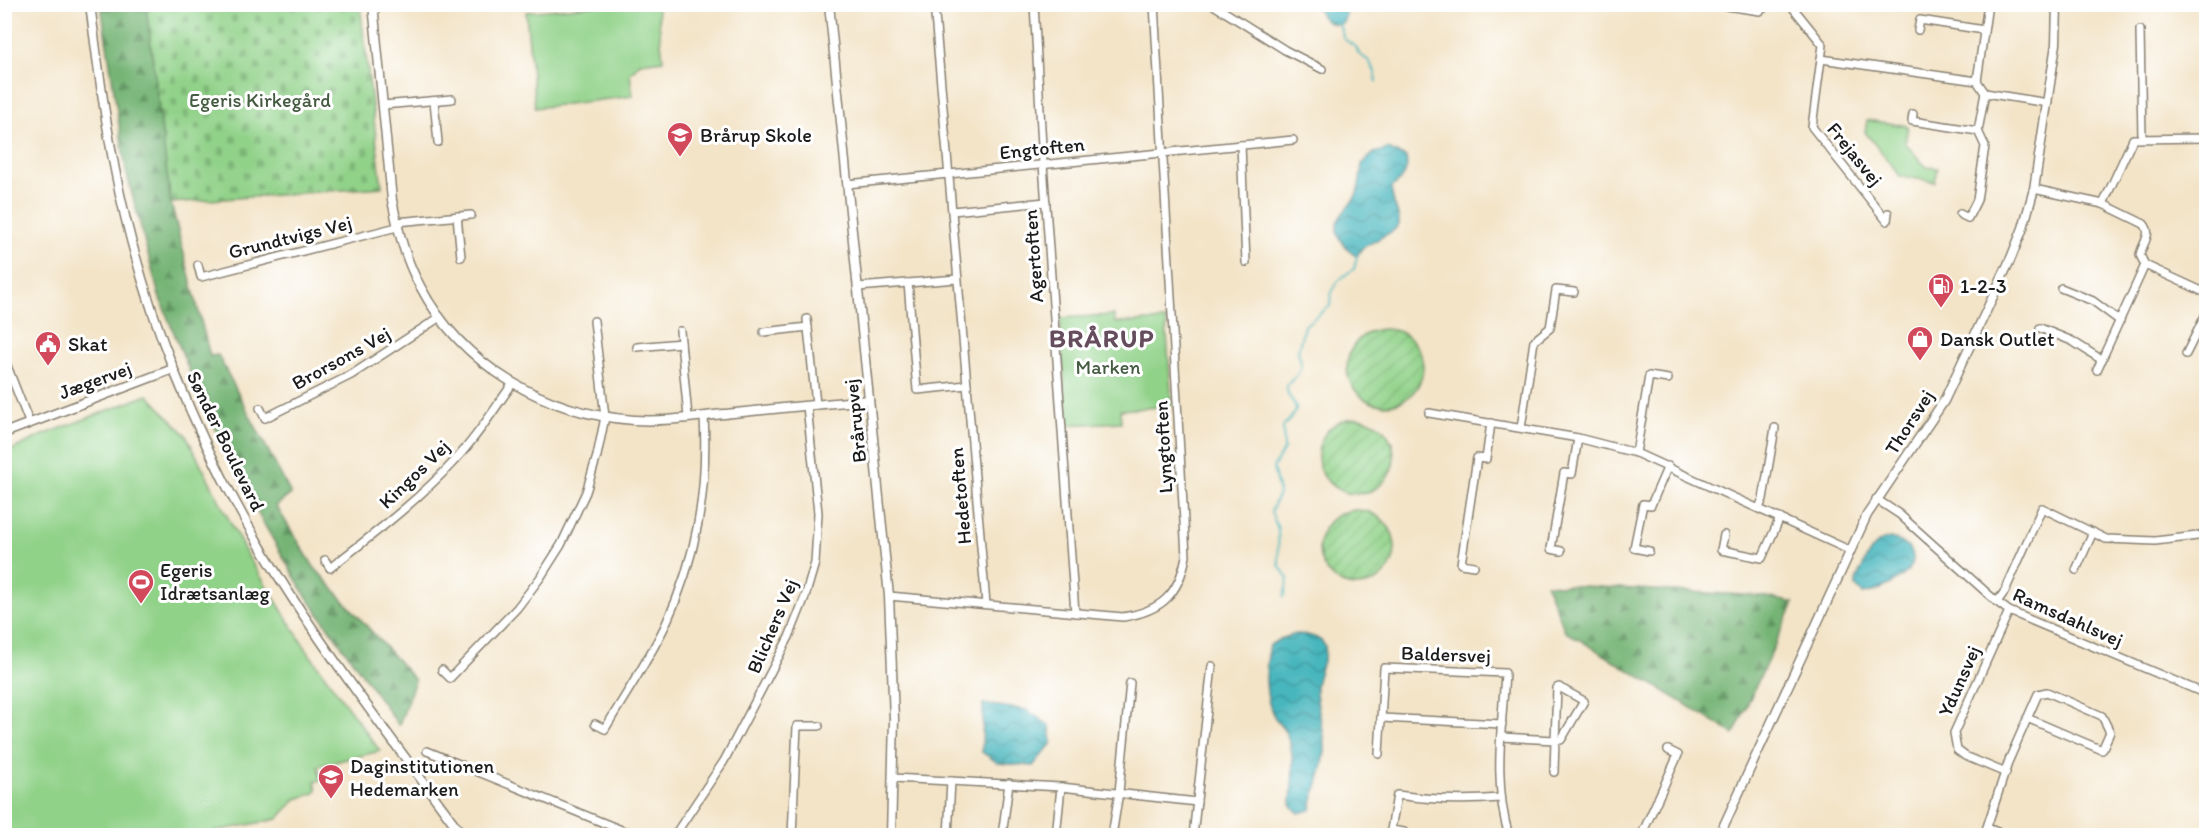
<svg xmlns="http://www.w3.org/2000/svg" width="2211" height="840" font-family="Itim,sans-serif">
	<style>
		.forest { fill: url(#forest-firs); stroke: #486848; stroke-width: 1.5 }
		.cemetery { fill: url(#cemetery-stones); stroke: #567752; stroke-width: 1.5 }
		.park { fill: #91d289; stroke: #567752; stroke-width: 1.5 }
		.garden { fill: url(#garden-furrows); stroke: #567752; stroke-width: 1.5 }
		.water { fill: url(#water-waves); stroke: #31696c; stroke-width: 1.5 }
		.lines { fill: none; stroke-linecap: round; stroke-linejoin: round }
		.stream { stroke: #46b6bd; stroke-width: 2 }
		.minor-casing { stroke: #888072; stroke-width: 10 }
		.tertiary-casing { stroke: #888072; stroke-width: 11 }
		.minor { stroke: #fff; stroke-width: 7 }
		.tertiary { stroke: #fff; stroke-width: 8 }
		.labels { text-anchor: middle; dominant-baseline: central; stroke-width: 6; stroke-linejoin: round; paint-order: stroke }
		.park-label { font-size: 20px; fill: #455c42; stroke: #fff }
		.poi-label { font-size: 20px; fill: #1c1c1c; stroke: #fff; text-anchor: start }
		.street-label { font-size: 20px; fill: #1c1c1c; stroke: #fff }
		.district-label { font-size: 26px; font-weight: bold; letter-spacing: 1.5px; fill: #654d5e; stroke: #fff }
	</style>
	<defs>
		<pattern id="forest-firs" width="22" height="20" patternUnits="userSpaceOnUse" patternTransform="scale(1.5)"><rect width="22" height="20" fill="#74b475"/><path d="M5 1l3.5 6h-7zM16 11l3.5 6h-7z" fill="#5e925f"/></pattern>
		<pattern id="cemetery-stones" width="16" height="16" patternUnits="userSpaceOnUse" patternTransform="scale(1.5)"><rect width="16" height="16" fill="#91d289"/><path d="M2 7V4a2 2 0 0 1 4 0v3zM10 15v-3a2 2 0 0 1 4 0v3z" fill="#7cb476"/></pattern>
		<pattern id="garden-furrows" width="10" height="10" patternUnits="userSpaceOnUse" patternTransform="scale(1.5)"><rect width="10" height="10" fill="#91d289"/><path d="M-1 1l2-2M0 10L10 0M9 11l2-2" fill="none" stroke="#7cb476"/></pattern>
		<pattern id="water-waves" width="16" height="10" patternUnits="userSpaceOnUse" patternTransform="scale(1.5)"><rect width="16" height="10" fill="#46b6bd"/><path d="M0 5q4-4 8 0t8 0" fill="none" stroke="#3a9399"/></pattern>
	</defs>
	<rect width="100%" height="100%" fill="#fff"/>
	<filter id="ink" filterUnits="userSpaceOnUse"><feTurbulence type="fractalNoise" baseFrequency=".0167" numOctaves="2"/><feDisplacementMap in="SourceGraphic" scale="12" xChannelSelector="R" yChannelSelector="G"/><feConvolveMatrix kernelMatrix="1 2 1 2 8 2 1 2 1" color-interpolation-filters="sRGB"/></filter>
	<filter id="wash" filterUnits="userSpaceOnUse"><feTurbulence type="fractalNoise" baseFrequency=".008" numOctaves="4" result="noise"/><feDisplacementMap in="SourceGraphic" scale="24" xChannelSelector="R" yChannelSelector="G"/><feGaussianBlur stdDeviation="1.35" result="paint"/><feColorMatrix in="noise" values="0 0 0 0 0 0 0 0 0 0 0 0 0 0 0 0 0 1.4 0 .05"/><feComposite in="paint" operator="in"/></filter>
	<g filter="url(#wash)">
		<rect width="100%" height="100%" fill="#f3e4c8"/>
		<g class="forest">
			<path d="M101,5H146L171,203L210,356L218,355L291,494L276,506L314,567L415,680L399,726L304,593L250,500L201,400L159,296L126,171Z"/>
			<path d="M1546,584L1762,596L1794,603L1734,734L1565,631Z"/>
		</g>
		<path class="cemetery" d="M146,5H360L382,187L171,203Z"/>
		<g class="park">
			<path d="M599,5H657L663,60L640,63L630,74L633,96L535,108L526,12Z"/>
			<path d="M1867,120L1908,126L1905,143L1926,167L1938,168L1935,182L1900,176L1865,132Z"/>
			<path d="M1114,315L1115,323L1166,320L1172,406L1120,410L1121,422L1067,425L1060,318Z"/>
			<path d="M148,395L186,435L247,555L310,655L380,751L318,766L321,780L315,782L317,790L315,793L296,799L278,819L197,835H5V453L43,435Z"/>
		</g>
		<g class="garden">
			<circle cx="1385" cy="367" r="38"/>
			<circle cx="1356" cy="456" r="38"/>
			<circle cx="1357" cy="548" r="38"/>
		</g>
		<g class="water">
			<path d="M1316,5H1349L1343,23C1328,27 1321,19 1316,5Z"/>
			<path d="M1388,149L1406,157C1409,172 1403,179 1392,187C1390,201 1400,211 1399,225L1393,231L1362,248L1357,256C1350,254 1348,249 1343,243C1325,219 1352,209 1357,193C1360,184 1361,173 1362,164L1374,153Z"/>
			<path d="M1890,538C1898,540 1905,543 1910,550C1926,570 1879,593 1863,594L1856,587V581C1864,565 1870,541 1890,538Z"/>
			<path d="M1296,634C1305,634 1320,636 1325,646C1328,654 1317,674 1316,686C1315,708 1326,729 1325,751C1324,771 1314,790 1311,810L1299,813L1292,807L1291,803C1292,782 1296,758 1288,738C1286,730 1279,725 1275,718C1263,698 1265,667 1270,645L1280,639Z"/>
			<path d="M983,704L1027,710L1050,726L1052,743L1033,766L998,763L982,752Z"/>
		</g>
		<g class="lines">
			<g class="stream">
				<path d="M1339,24L1344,39L1356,47L1359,54L1369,61L1375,72L1377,82"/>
				<path d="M1284,597L1288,579L1279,565L1278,529L1271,512L1279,492L1273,468L1284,449L1283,426C1311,400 1285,407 1287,385L1298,374L1300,369L1301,363L1298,351L1304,326L1330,306C1330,287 1338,279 1354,269L1357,256"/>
			</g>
		</g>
	</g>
	<g filter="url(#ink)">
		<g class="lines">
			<g class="minor-casing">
				<g id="minor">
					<path d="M934,4L986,604"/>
					<path d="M1034,4L1043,164L1075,613"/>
					<path d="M1212,4L1285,50L1322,69"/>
					<path d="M1713,4L1760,11L1769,4"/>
					<path d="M1790,4L1823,45L1821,59L1977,81L1985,93L2048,103"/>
					<path d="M1918,30L1920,20L1984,30"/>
					<path d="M2140,30L2142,138"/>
					<path d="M1821,59L1812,127L1887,221L1888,213"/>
					<path d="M1977,81L1988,4"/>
					<path d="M434,101L438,142"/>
					<path d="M383,105L452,99"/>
					<path d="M1913,114L1912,121L1978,131L1985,93"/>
					<path d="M1241,145L1246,262"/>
					<path d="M847,184L1293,140"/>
					<path d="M2034,189L2103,204L2133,139L2206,138"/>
					<path d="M2103,204L2144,224C2153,234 2142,244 2140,255L2145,265L2206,293"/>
					<path d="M952,211L1046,202"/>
					<path d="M1960,214L1968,218L1977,200L1985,146L1978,131"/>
					<path d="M457,216L461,257"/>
					<path d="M397,222L471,215"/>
					<path d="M198,265L201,277L397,227"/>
					<path d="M908,283L917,390L967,385"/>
					<path d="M858,287L957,279"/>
					<path d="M2061,288L2093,301L2120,321"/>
					<path d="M807,319L816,404"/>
					<path d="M2040,328L2072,341L2102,360"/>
					<path d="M680,331L688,417"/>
					<path d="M764,332L808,327"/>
					<path d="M637,347L681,343"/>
					<path d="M2186,354L2206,314"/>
					<path d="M4,358L29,422"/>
					<path d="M2097,370L2145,265"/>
					<path d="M260,408L265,418L351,375L440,317"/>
					<path d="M1429,413L1578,438L1636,453L1849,550"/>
					<path d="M1521,428L1534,341L1550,328L1556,290L1574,292"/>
					<path d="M1636,453L1649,376L1668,379"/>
					<path d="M1876,499L1899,514L1997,602L2009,611L2206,694"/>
					<path d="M1759,508L1763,499L1775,428"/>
					<path d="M1724,535L1721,550L1762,558L1780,518"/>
					<path d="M1561,551L1551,549L1564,473L1572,474L1578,438"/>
					<path d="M1649,551L1634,548L1643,504L1651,505L1668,466"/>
					<path d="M325,560L330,568C375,533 420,499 458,457C479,434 495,408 513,383"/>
					<path d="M1474,566L1461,564L1477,458L1486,459L1491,423"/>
					<path d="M2076,570L2093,532"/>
					<path d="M889,596L1123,617C1161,611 1179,595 1186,556L1154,4"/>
					<path d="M1997,602L2005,591L2042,508L2106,539L2155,541L2206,535"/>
					<path d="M442,670L450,678L517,608L540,578L561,545L586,492L597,456L605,417L594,321"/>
					<path d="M1381,718L1502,724"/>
					<path d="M595,724L605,729C625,695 648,661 665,626C697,557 708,491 704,416"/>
					<path d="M1501,737L1555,740L1557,688L1559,687L1584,701L1561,740H1555L1554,772"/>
					<path d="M427,751L636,836"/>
					<path d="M1379,754L1384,668L1505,673C1502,727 1493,784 1509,836"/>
					<path d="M2006,773L1965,756L1957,750L1954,733L2009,611"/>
					<path d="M893,778L1061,787L1197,802"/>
					<path d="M1987,828L2008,836"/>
					<path d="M1404,832L1391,830L1397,795C1432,800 1465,801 1500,798"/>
					<path d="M674,836L724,761L789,637L805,597L815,563L818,513L807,406"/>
					<path d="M792,836L797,726H819"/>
					<path d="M948,836L951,781"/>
					<path d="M1002,836L1009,783"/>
					<path d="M1056,836L1061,787"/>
					<path d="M1112,836L1119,792L1130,683"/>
					<path d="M1193,836L1212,666"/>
					<path d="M1641,836L1678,755L1668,750"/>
					<path d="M1984,836L2009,760L2038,694L2047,692L2102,716L2110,732L2102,750L2027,718"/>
				</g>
			</g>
			<g class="tertiary-casing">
				<g id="tertiary">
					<path d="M90,4C97,60 104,115 115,170C142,309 198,446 272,566C330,660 398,747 463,836"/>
					<path d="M373,4L392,200C398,230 405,259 420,286C462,366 545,414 634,420C664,422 695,417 724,414C773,409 821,404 869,400"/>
					<path d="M829,4L889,596L894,719L891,836"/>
					<path d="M373,7L394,4"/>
					<path d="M4,433L173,369"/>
					<path d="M1719,836L1867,515L1944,401L2011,258L2023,228L2034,189L2056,44L2057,4"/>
				</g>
			</g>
			<use href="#minor" class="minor"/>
			<use href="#tertiary" class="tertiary"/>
		</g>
	</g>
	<defs>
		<g id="school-pin" transform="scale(1.35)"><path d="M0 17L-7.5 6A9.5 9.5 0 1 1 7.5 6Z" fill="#d1495b" stroke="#fff"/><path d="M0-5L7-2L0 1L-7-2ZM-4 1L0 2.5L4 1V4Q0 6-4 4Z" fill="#fff"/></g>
		<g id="fuel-pin" transform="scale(1.35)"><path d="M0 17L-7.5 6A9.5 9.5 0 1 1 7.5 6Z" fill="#d1495b" stroke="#fff"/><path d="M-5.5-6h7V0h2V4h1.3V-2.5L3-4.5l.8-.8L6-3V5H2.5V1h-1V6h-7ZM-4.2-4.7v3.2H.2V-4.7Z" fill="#fff"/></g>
		<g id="shop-pin" transform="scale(1.35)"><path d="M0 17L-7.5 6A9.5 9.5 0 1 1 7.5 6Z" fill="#d1495b" stroke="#fff"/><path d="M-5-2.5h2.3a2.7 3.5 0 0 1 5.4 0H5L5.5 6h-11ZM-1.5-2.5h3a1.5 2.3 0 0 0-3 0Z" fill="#fff"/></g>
		<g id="civic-pin" transform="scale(1.35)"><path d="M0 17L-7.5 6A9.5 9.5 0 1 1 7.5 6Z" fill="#d1495b" stroke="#fff"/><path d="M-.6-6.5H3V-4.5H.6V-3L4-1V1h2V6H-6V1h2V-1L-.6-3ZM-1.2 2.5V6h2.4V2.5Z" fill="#fff"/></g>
		<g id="stadium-pin" transform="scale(1.35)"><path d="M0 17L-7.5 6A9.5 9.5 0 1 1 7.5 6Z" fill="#d1495b" stroke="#fff"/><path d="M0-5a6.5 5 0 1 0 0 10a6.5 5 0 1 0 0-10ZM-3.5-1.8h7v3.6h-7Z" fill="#fff"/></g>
	</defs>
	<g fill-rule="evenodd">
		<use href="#school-pin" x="680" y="135"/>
		<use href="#fuel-pin" x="1941" y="286"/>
		<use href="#shop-pin" x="1920" y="339"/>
		<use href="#civic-pin" x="48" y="344"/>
		<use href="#stadium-pin" x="141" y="582"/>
		<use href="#school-pin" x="331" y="777"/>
	</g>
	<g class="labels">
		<g class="park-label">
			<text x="260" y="100">Egeris Kirkegård</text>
			<text x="1108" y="367">Marken</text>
		</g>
		<g class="poi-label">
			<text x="700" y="135">Brårup Skole</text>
			<text x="1960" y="286">1-2-3</text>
			<text x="1940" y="339">Dansk Outlet</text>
			<text x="68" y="344">Skat</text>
			<text x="160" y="570">Egeris<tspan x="160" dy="23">Idrætsanlæg</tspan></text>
			<text x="350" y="766">Daginstitutionen<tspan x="350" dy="23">Hedemarken</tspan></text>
		</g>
		<g class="street-label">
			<text transform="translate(1042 148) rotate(-6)">Engtoften</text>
			<text transform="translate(1855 154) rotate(51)">Frejasvej</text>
			<text transform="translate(290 237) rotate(-14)">Grundtvigs Vej</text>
			<text transform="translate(1033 256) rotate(-94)">Agertoften</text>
			<text transform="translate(341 358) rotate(-29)">Brorsons Vej</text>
			<text transform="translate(95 380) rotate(-20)">Jægervej</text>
			<text transform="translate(855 421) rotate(-96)">Brårupvej</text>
			<text transform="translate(1909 422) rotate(-57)">Thorsvej</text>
			<text transform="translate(226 441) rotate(64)">Sønder Boulevard</text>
			<text transform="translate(1163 447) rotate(-93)">Lyngtoften</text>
			<text transform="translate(414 474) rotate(-44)">Kingos Vej</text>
			<text transform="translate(960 496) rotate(-95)">Hedetoften</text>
			<text transform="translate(2068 617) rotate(24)">Ramsdahlsvej</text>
			<text transform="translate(772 626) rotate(-67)">Blichers Vej</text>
			<text transform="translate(1446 654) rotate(2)">Baldersvej</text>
			<text transform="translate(1959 681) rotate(-66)">Ydunsvej</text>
		</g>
		<g class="district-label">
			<text x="1102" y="338">BRÅRUP</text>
		</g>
	</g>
	<rect width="2211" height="840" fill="none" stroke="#fff" stroke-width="24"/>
</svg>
